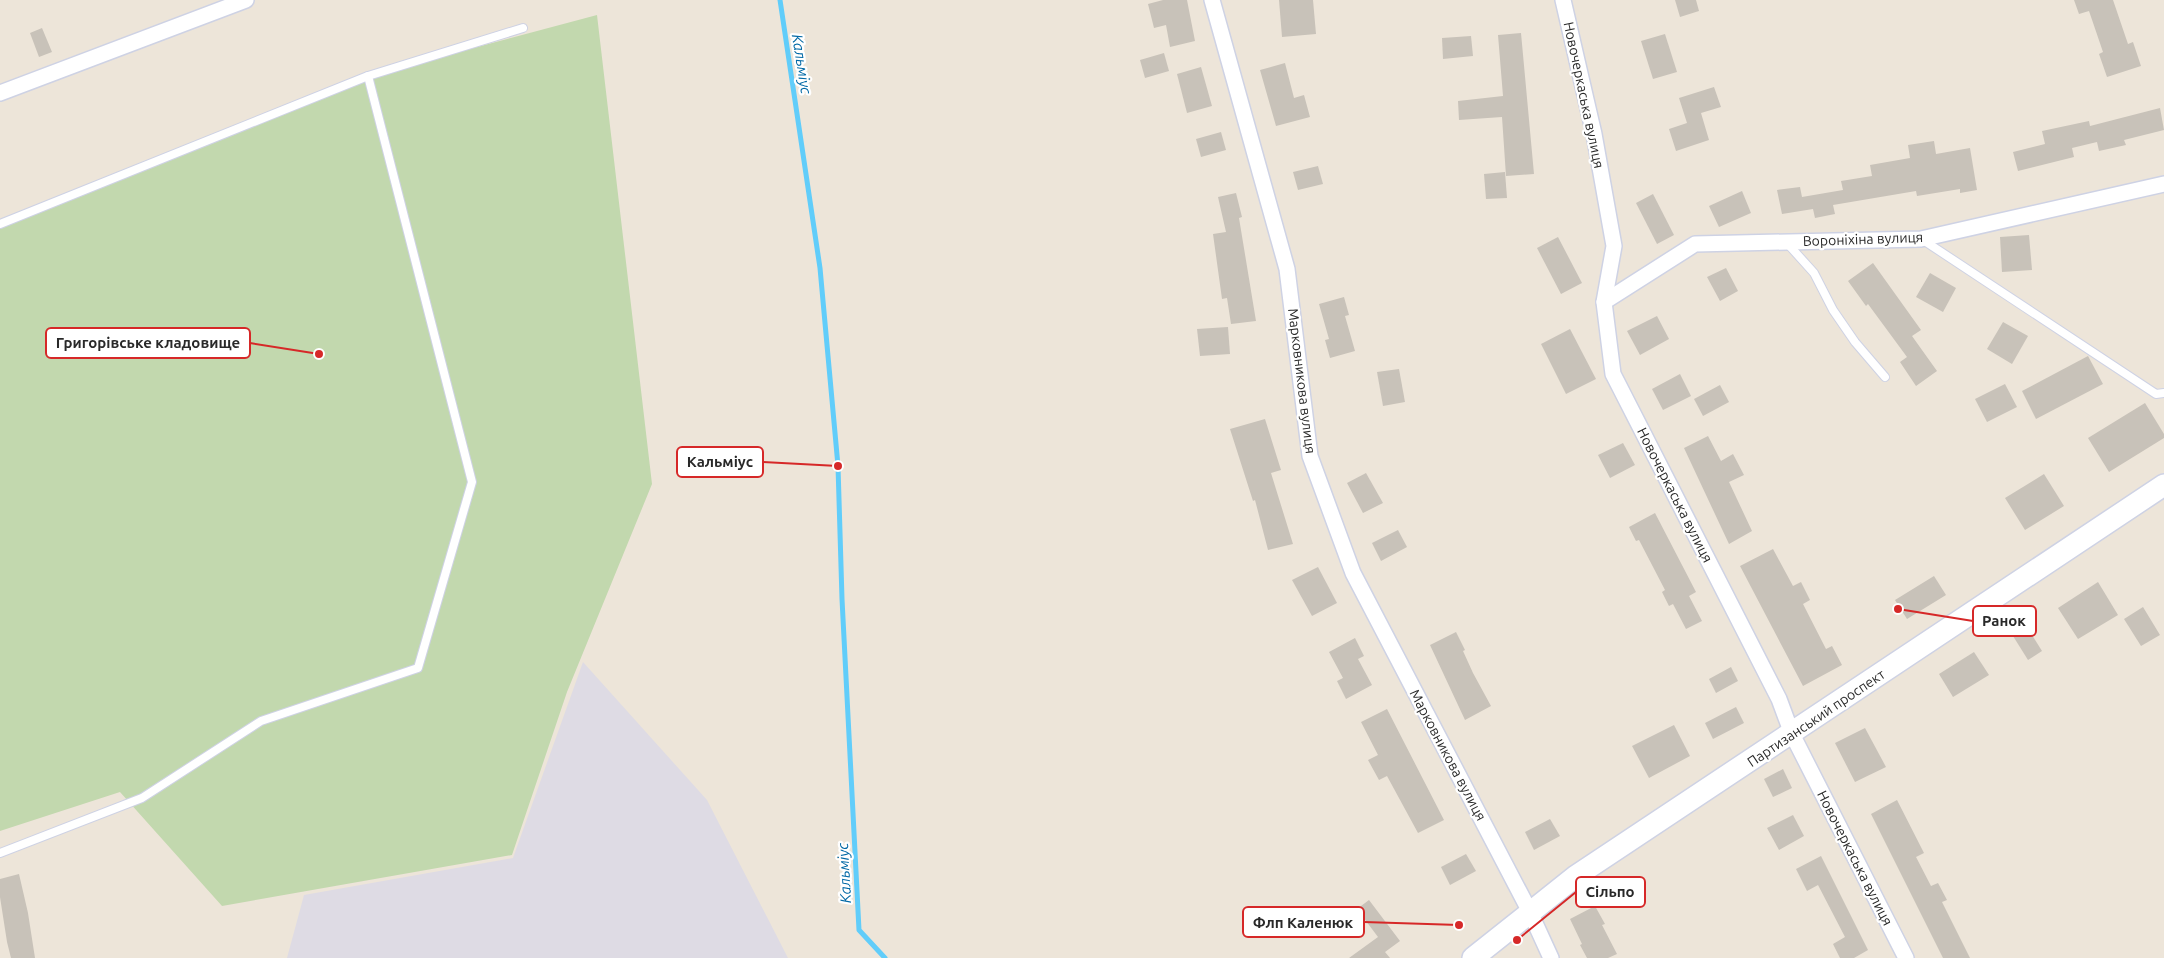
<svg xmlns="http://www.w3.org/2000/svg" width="2164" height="958" font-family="Ubuntu,sans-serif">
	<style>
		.industrial { fill: #dedbe4 }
		.cemetery { fill: #c2d8ae }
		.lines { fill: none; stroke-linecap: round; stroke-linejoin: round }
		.stream { stroke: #61cdfa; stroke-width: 5 }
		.building { fill: #c8c2b9 }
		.lane-casing { stroke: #ced2e4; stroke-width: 10 }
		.street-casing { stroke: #ced2e4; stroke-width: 18 }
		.secondary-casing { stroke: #ced2e4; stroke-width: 24 }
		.lane { stroke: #fff; stroke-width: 8 }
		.street { stroke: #fff; stroke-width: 15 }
		.secondary { stroke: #fff; stroke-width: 21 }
		.labels { text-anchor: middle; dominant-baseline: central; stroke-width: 4.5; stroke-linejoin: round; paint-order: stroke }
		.street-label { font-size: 14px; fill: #292929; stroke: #fff }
		.water-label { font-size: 15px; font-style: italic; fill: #0168a5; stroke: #fff }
		.leader { fill: none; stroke: #d62828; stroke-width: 2 }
		.callout-dot { fill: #d62828; stroke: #fff; stroke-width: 2 }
		.callout { fill: #fff; stroke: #d62828; stroke-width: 2 }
		.callout-label { font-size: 15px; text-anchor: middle; font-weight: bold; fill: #292929 }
	</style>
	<rect width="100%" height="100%" fill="#ede5d9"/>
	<path class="industrial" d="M583,662L707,800L788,958H287L304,895L513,858Z"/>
	<path class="cemetery" d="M597,15L652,484L567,692L512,855L222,906L120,792L0,831V224L368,76Z"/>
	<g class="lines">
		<path class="stream" d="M780,0L820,268L838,466L842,599L859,930L885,958"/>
	</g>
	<g class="building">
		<path d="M1163,0H1187L1195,41L1170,47L1166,25L1154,28L1148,4Z"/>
		<path d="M1279,0H1313L1316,34L1282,37Z"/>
		<path d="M1675,0H1696L1699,11L1680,17Z"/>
		<path d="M2074,0H2113L2128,44L2133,42L2141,66L2107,77L2099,54L2103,52L2089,11L2079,14Z"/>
		<path d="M42,28L52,52L39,57L30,33Z"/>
		<path d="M1521,33L1534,174L1506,176L1502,117L1459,120L1458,101L1503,96L1498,35Z"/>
		<path d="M1665,34L1677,72L1653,79L1641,41Z"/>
		<path d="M1471,36L1473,56L1443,59L1442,38Z"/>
		<path d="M1164,53L1169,71L1145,78L1140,60Z"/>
		<path d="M1285,63L1294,98L1304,95L1310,117L1276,126L1260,70Z"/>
		<path d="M1201,67L1212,106L1187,113L1177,74Z"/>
		<path d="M1714,87L1721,107L1701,113L1709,140L1676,151L1669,129L1687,123L1679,98Z"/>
		<path d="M2160,108L2164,130L2124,140L2126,145L2099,151L2097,142L2072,148L2074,157L2018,171L2013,152L2045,144L2042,131L2089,121L2090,126Z"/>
		<path d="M1221,132L1226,150L1201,157L1196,139Z"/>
		<path d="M1934,141L1936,154L1970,148L1977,190L1960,193V189L1917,196L1916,191L1833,205L1835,214L1815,218L1813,209L1782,214L1777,190L1800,187L1802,197L1843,190L1841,181L1872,176L1870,165L1910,158L1908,145Z"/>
		<path d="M1318,166L1323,184L1298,190L1293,172Z"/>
		<path d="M1505,172L1507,198L1486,199L1484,174Z"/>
		<path d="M1742,191L1751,213L1719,227L1709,206Z"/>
		<path d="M1236,193L1242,217L1239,218L1256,321L1231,324L1227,298L1222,299L1213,234L1226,232L1218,197Z"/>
		<path d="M1653,194L1674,235L1657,244L1636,203Z"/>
		<path d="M2029,235L2032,270L2002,272L2000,237Z"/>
		<path d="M1558,237L1582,283L1561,294L1537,248Z"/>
		<path d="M1873,263L1921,330L1912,336L1937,371L1916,386L1900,362L1907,357L1868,304L1866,306L1848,281Z"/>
		<path d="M1726,268L1738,291L1720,301L1707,277Z"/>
		<path d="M1930,273L1956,288L1943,312L1916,297Z"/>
		<path d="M1344,297L1349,315L1345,316L1355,351L1330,358L1325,340L1329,339L1319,304Z"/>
		<path d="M1657,316L1669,339L1640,355L1627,331Z"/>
		<path d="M2003,322L2028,336L2012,364L1987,349Z"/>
		<path d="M1228,327L1230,354L1200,356L1197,329Z"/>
		<path d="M1570,329L1596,379L1566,394L1541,344Z"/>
		<path d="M2088,356L2103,384L2036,419L2022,391Z"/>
		<path d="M1399,369L1405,402L1383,406L1377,372Z"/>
		<path d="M1680,374L1691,396L1663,410L1652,389Z"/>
		<path d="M2005,384L2017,407L1987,422L1975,399Z"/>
		<path d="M1720,385L1729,402L1703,416L1694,399Z"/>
		<path d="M2145,403L2164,434V438L2109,472L2088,438Z"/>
		<path d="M1265,419L1281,470L1271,473L1293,544L1268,550L1255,500L1253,501L1230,429Z"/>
		<path d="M1708,436L1721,461L1733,454L1744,475L1729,482L1752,531L1729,544L1684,448Z"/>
		<path d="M1623,443L1635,465L1610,478L1598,455Z"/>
		<path d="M1366,473L1383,503L1363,513L1347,483Z"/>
		<path d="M2044,474L2064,506L2025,530L2005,498Z"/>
		<path d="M1655,513L1696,592L1689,596L1702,621L1686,629L1673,604L1669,606L1662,592L1665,590L1639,540L1636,541L1629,527Z"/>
		<path d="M1398,530L1407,547L1381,561L1372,543Z"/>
		<path d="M1773,549L1793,586L1801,582L1810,600L1803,604L1826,649L1832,646L1842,665L1803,686L1740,566Z"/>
		<path d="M1318,567L1337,603L1312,616L1292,580Z"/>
		<path d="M1934,576L1946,595L1907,619L1895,600Z"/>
		<path d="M2098,582L2118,615L2078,639L2058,608Z"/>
		<path d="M2143,607L2160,635L2141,646L2124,619Z"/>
		<path d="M2027,627L2042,651L2028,660L2013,636Z"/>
		<path d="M1456,632L1465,650L1463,651L1473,673L1491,706L1465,720L1430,645Z"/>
		<path d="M1355,638L1364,656L1358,659L1372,685L1346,699L1337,681L1343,678L1329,652Z"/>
		<path d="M1974,652L1989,675L1953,697L1939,674Z"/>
		<path d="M1731,667L1738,681L1716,693L1709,679Z"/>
		<path d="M1736,707L1744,723L1713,739L1705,723Z"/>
		<path d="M1387,709L1444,820L1418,833L1387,776L1379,780L1368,760L1378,755L1361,722Z"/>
		<path d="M1674,725L1690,756L1649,778L1632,746Z"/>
		<path d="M1865,728L1886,767L1855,782L1835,743Z"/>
		<path d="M1783,769L1792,788L1773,797L1764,779Z"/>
		<path d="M1897,800L1924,853L1916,857L1931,886L1938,883L1947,900L1942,902L1970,958H1943L1871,814Z"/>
		<path d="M1793,815L1804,836L1779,850L1767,828Z"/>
		<path d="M1550,819L1560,836L1534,850L1525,832Z"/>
		<path d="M1466,854L1476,871L1450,885L1441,867Z"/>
		<path d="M1821,856L1868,950L1854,958H1840L1833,944L1845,937L1818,885L1807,891L1796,869Z"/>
		<path d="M19,874L28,913L35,958H11L7,942L0,897V879Z"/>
		<path d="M1369,900L1400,941L1385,952L1390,958H1349L1378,937L1357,909Z"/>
		<path d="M1595,906L1605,924L1602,925L1617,954L1608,958H1587L1580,945L1582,944L1570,919Z"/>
	</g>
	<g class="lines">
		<g class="lane-casing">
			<g id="lane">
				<path d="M0,224L368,76L523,28"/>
				<path d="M1923,240L2156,394L2164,393"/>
				<path d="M1787,243L1814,273L1833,310L1855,342L1885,377"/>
				<path d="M0,853L142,798L261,721L418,668L472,482L368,76"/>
			</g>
		</g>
		<g class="street-casing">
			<g id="street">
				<path d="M1212,0L1287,269L1310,456L1353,573L1530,912L1551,958"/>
				<path d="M1563,0L1594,134L1614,246L1604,302L1613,374L1779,699L1792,734L1906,958"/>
				<path d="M0,93L246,0"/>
				<path d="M1604,302L1695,244L1921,239L2164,184"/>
			</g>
		</g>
		<g class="secondary-casing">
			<path id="secondary" d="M1473,958L1576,876L2164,485"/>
		</g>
		<use href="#lane" class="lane"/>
		<use href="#street" class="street"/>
		<use href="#secondary" class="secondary"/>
	</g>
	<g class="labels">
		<g class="street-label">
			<text transform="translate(1584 95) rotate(78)">Новочеркаська вулиця</text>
			<text transform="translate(1863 239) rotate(-2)">Вороніхіна вулиця</text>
			<text transform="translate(1302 381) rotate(83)">Марковникова вулиця</text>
			<text transform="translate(1675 495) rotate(63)">Новочеркаська вулиця</text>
			<text transform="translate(1816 718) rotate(-34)">Партизанський проспект</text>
			<text transform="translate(1448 755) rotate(62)">Марковникова вулиця</text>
			<text transform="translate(1855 858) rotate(63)">Новочеркаська вулиця</text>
		</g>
		<g class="water-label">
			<text transform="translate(802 64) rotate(81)">Кальміус</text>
			<text transform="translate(844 873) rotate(-93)">Кальміус</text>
		</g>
	</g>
	<path class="leader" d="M319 354L250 343M838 466L763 462M1898 609L1973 621M1517 940L1576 892M1459 925L1364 922"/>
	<g class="callout-dot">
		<circle cx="319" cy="354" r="5"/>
		<circle cx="838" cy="466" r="5"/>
		<circle cx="1898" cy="609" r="5"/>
		<circle cx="1517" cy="940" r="5"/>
		<circle cx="1459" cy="925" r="5"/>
	</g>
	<g class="callout">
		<rect x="46" y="328" width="204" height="30" rx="5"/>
		<rect x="677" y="447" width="86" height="30" rx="5"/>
		<rect x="1973" y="606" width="63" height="30" rx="5"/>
		<rect x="1576" y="877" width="69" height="30" rx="5"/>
		<rect x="1243" y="907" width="121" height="30" rx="5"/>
	</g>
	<g class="callout-label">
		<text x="148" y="348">Григорівське кладовище</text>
		<text x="720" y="467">Кальміус</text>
		<text x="2004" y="626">Ранок</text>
		<text x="1610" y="897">Сільпо</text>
		<text x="1303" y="928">Флп Каленюк</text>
	</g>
</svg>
